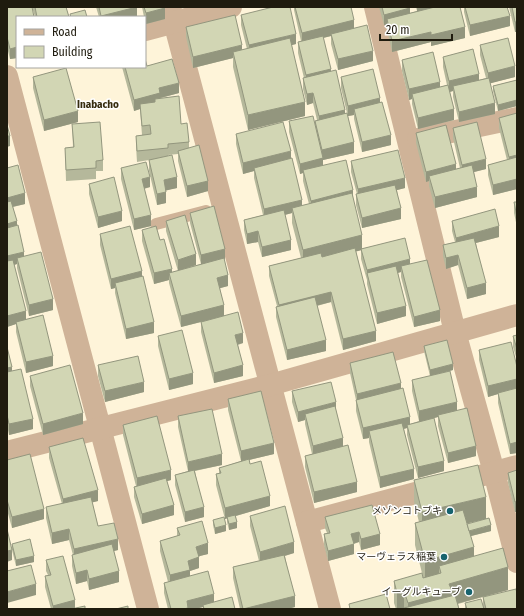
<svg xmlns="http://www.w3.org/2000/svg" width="524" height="616" font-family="'Fira Sans Condensed','Noto Sans JP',sans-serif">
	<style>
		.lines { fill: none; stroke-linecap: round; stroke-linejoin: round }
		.lane { stroke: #cfb398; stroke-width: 12 }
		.street { stroke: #cfb398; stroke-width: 22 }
		.wall { fill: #b5b89b }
		.shaded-wall { fill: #93967e }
		.building { fill: #d2d6b4; stroke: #93967e }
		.poi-dot { fill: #17636e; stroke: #fff; stroke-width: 1.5 }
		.labels { text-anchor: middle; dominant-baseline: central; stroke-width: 3; stroke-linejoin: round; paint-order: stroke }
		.poi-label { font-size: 10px; fill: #1f1b0e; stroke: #fff; text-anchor: end }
		.neighbourhood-label { font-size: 11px; font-weight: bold; fill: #352b0e; stroke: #fff }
	</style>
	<rect width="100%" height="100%" fill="#fef4d9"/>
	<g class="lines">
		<path class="lane" d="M156,224L206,211"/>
		<g class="street">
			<path d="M170,7L330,609"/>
			<path d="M375,7L455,332L494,472L517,562"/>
			<path d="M145,30L231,7"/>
			<path d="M7,76L148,609"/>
			<path d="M418,139L517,118"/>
			<path d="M7,452L270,385L517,315"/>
			<path d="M480,476L517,466"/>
			<path d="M307,522L442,486"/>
		</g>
	</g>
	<g class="wall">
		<path d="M7,7L17,17V58L10,59L7,47Z"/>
		<path d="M32,7H66L69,17H35Z"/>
		<path d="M96,7H137V17H99Z"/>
		<path d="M142,7H165V19L146,24L145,17H144Z"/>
		<path d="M294,7H351L354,28L373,61L338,70L331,44V36L323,38L331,71L345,113H347L341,88V77L380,102L391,145L362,152L354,119V115L348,116L354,153L323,160V165L353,199L362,249L410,264L440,321L414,327L401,277V272L398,273L406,316L377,324L367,284V280L361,259V250L356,251L376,341L343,350L331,302L317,306L326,351L287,360L276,317V307L277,306L269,276V266L301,258L292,223V213L285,215L291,250L262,257L258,242L247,244L244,230V220L263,215L254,178V171L243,174L236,144V134L291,158L302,206L309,204L303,181V173L300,174L289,132V121L315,125V121L317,120L313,103L307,105L303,89V78H304L298,53V42L301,41L294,10Z"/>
		<path d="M379,7H410V13L417,11L416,7H460L465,38L431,46V42L392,52L387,29V25H384Z"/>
		<path d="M464,7H507L510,26L470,36L464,12Z"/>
		<path d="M509,7H517V32H515Z"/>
		<path d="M241,15L296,44L291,45L305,116L248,130L233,67V58L193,68L186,37V27L242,50L247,49L241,25Z"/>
		<path d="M516,34H517V51L516,45Z"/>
		<path d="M480,45L515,77L490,83L495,114L459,122L453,97V91L450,92L454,120L418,129L412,104V99L409,100L402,71V60L440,87L447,85L443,67V57L479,80L486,78L480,55Z"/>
		<path d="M122,67H145L179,93L161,98L181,124L189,142V148L208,191L187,197L178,161V154L168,155L177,188L166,190V203L157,205L149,171V160L137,162L136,146V136L142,135L140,109L134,111Z"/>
		<path d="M33,77L78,122L44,131L33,88Z"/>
		<path d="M517,80V106L498,111L493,91V86Z"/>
		<path d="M517,113V189L493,195L488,175V165L507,160L499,128V118Z"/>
		<path d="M72,124L103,160V171H96V179L66,181L65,148L73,147Z"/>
		<path d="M453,128L486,169L474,172L477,197L435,208L429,186V181L426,182L416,143V133L456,169L460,168L453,138Z"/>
		<path d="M351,161L405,188L397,190L401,219L362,228L356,205V194H357L351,172Z"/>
		<path d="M7,168L25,204L13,207L17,226L24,256L53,310L29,316L17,268V264L14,265L26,319L53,366L26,373L16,332V324L7,327Z"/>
		<path d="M121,168L150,187L144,189L151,226L134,230L121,179Z"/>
		<path d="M89,184L122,221L98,228L89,194Z"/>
		<path d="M514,202H517V227L514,213Z"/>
		<path d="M190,213L225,259H224L228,286L220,288L224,315L243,343L238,345L243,376L214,383L201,332V322L181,327L169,283V280L154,284L142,241V230L160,240L172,272L178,271L166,231V221L196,265L181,270L201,264L190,223Z"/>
		<path d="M452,221L499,237L476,243L486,294L467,299L458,265L446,269L443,256V245L455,242L452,231Z"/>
		<path d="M100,234L142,276L154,333L126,339L115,293V288L111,289L100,245Z"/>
		<path d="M517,335V360L513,347V336Z"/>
		<path d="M158,336L193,384L169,390L158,346Z"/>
		<path d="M424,346L453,370L430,376L424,351Z"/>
		<path d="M7,347L12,371L33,429L9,435L7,425Z"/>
		<path d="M479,350L517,367V453L510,454L498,403V394L488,397L479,360Z"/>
		<path d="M350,363L401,389L410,424L419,421L412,391V380L457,410L476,456L448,463L438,426V417L434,418L444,471L418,478L407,435V428L404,429L414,479L380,488L369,442V438L363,439L356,411V400L350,373Z"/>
		<path d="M98,365L144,392L105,402L98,376Z"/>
		<path d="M30,376L83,424L43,435L30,386Z"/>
		<path d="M292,391L336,410L343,447L357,492L314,503L305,467V456L312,454L305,424V420L298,422L292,402Z"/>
		<path d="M228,399L274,454L249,460L250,464L270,506L236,516L237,528L229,530L227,522V518L225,519L216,485V474L219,473V468L241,461L228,410Z"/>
		<path d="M178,416L222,465L195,471L204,517L185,522L175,485V475L188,471L178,427Z"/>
		<path d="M123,425L171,480L167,481L174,515L142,524L134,497V487L136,486L123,435Z"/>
		<path d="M49,447L98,501L92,502L98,526L118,550L114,551L119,582L89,590L87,581L76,584L72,566V555H73L69,540L52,544L46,518V507L62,504L49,458Z"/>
		<path d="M7,460L44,519L12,528L7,510Z"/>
		<path d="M517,470V512H515L508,483V473Z"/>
		<path d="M414,480L486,519L467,523V524L491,531L471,536L474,556L508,590L458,604L459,609H396L394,603V581L423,577L415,545V523L419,522L414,502Z"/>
		<path d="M372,505L380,545L361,550L359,542L354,544V554L328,561L324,545V534L327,533L325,528V517Z"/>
		<path d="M250,516L294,553L285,556L295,607L287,609H240L233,578V567L259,561L250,526Z"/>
		<path d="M213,520L226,531L215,534L213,525Z"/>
		<path d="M177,528L208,554L199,556V568L190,571V576L214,602L235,609H203V607L195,609H168L164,593V583L168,582L160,551V541L177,536Z"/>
		<path d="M12,544L34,562L16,566L12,550V560Z"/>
		<path d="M46,560L75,608L85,609H51L45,587V576L48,575L46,571Z"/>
		<path d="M483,597L517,609H465V603L483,605Z"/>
	</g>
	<g class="shaded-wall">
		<path d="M137,7V17H101V16Z"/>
		<path d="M417,7H448L417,15Z"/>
		<path d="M165,8V19L146,24V13Z"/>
		<path d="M410,8V19H387V25H384V15Z"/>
		<path d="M510,16V26L470,36V25Z"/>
		<path d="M354,20V30L331,34V36L302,43V33Z"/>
		<rect x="515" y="22" width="2" height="10"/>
		<path d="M465,27V38L431,46V35Z"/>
		<path d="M431,32V42L392,52V41Z"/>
		<path d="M296,34V44L249,56V45Z"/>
		<path d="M242,45V56L233,52V58L193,68V57Z"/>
		<path d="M17,47V58L10,59V49Z"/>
		<path d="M373,51V61L338,70V59Z"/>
		<path d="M515,66V77L488,84V73Z"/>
		<path d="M331,69V79L306,86V75Z"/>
		<path d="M479,74V84L453,86V91L449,92V81Z"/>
		<path d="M440,82V92L412,94V99L409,100V89Z"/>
		<path d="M179,83V93L160,98L155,99V105L140,104V109L134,111V100L159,88Z"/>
		<path d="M313,93V103L307,105V94Z"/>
		<path d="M380,98V108L354,109V115L348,116V106Z"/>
		<path d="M517,100V106L498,111V105Z"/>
		<path d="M305,102V116L248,130V115Z"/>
		<path d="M495,103V114L459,122V112Z"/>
		<path d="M454,109V120L418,129V118Z"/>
		<path d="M345,110V120L319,127V116Z"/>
		<path d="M78,111V122L44,131V120Z"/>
		<path d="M391,135V145L362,152V142Z"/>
		<path d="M7,136H10V146L7,147Z"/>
		<path d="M354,142V153L323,160V169L303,170V173L300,174V164L322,158V150Z"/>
		<path d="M291,151V162L254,168V171L243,174V163Z"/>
		<path d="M517,155V165L509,168V157Z"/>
		<path d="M486,159V169L462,175V165Z"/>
		<path d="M456,164V175L429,176V181L426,182V172Z"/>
		<path d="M150,177V187L142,189V179Z"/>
		<path d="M177,177V188L164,191V180Z"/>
		<path d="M405,178V188L358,200V189Z"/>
		<path d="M517,179V189L493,195V185Z"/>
		<path d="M208,181V191L187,197V186Z"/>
		<path d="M477,187V197L435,208V197Z"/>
		<path d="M353,190V201L311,211V201Z"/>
		<path d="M166,192V203L157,205V194Z"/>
		<path d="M25,193V204L7,208V198Z"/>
		<path d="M302,200V210L292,208V213L264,220V209Z"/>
		<path d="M401,208V219L362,228V218Z"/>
		<path d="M122,211V221L98,228V217Z"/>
		<path d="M151,215V226L134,230V219Z"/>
		<path d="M17,221V232L7,234V224Z"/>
		<path d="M499,226V237L456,248V238Z"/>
		<path d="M258,231V242L247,244V234Z"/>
		<path d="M362,235V250L303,265V250Z"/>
		<path d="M291,240V250L262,257V247Z"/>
		<path d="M225,249V259L201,265V255Z"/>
		<path d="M24,252V263L17,258V264L7,267V256Z"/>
		<path d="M196,254V265L178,271V260Z"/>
		<path d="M458,255V265L446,269V258Z"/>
		<path d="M410,259V269L401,266V272L369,280L367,273V280V270Z"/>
		<path d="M172,269V279L169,273V280L154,284V273Z"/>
		<path d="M142,271V281L115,283V288L111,289V279Z"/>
		<path d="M228,275V286L217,289V278Z"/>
		<path d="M486,283V294L467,299V288Z"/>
		<path d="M331,292V302L279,315V305Z"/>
		<path d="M53,299V310L29,316V305Z"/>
		<path d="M224,305V316L181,327V316Z"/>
		<path d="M406,306V316L377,324V313Z"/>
		<path d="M440,310V321L414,327V317Z"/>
		<path d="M26,311V322H16V324L7,327V316Z"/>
		<path d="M154,322V333L126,339V329Z"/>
		<path d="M376,331V341L343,350V339Z"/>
		<path d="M243,333V343L235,345V335Z"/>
		<path d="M326,340V351L287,360V350Z"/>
		<path d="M53,356V366L26,373V362Z"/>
		<path d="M453,364V370L430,376V370Z"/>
		<path d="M243,365V376L214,383V373Z"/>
		<path d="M12,367V378L7,379V368Z"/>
		<path d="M193,373V384L169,390V379Z"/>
		<path d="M517,379V390L498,393V394L488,397V386Z"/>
		<path d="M144,382V392L105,402V391Z"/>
		<path d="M401,383V394L357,405V394Z"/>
		<path d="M336,402V413L305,414V420L298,422V412Z"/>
		<path d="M457,402V412L438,415V417L419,422V411Z"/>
		<path d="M83,413V424L43,435V424Z"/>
		<path d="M410,417V427L407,425V428L370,437L369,431V438L363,439V428Z"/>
		<path d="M33,419V429L9,435V424Z"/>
		<path d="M343,438V449L313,456V446Z"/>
		<path d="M517,442V453L510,454V444Z"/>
		<path d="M274,443V454L241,462V451Z"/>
		<path d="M476,446V456L448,463V453Z"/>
		<path d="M222,454V465L188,472V462Z"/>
		<path d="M444,461V471L418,478V467Z"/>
		<path d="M414,469V479L380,488V477Z"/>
		<path d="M171,470V480L137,489V478Z"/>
		<path d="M357,482V492L314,503V492Z"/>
		<path d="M98,490V501L63,510V499Z"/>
		<path d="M270,496V506L225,519V508Z"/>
		<path d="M486,497V519L422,534V512Z"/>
		<path d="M517,501V512H515V502Z"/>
		<path d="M174,505V515L142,524V514Z"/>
		<path d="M204,507V517L185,522V512Z"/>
		<path d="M44,509V519L12,528V517Z"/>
		<path d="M237,522V528L229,530V524Z"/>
		<path d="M226,525V531L215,534V528Z"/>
		<path d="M491,525V531L467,537V532Z"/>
		<path d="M69,529V540L52,544V533Z"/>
		<path d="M359,532V542L351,544V534Z"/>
		<path d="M380,534V545L361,550V539Z"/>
		<path d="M118,539V550L74,560V549Z"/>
		<path d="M294,542V553L260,563V552Z"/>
		<path d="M208,543V554L196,557V547Z"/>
		<path d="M354,544V554L328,561V551Z"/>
		<path d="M474,547V570L441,573L439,566V579L425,583V561Z"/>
		<path d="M12,550V560L7,562V551Z"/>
		<path d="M34,556V562L16,566V560Z"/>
		<path d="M199,557V568L190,571V580L170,586V575L188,561Z"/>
		<path d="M508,567V590L452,605L408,609V603L449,584Z"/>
		<path d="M87,570V581L76,584V573Z"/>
		<path d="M119,571V582L89,590V579Z"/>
		<path d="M36,584V595L7,603V592Z"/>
		<path d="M404,591V609H397V593Z"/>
		<path d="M214,594V604L203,605V607L195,609H183L187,601Z"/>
		<path d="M295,596V607L287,609H243Z"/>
		<path d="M75,600V609H53V606Z"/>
	</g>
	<g class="building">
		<path d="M7,7H32L34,17H17V47L10,49L7,37Z"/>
		<path d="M35,7H66L69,17H37Z"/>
		<path d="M99,7H137L101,16Z"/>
		<path d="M144,7H165V8L146,13Z"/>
		<path d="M273,7H290L296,34L249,45L241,15Z"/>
		<path d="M295,7H351L354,20L302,33Z"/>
		<path d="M382,7H410V8L384,15Z"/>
		<path d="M435,7H460L465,27L431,35V32L392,41L387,19Z"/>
		<path d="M465,7H507L510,16L470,25Z"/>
		<path d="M512,7H517V22H515Z"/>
		<path d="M85,10L87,17H71L70,14Z"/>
		<path d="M235,15L242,45L193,57L186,27Z"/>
		<path d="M367,25L373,51L338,59L331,34Z"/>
		<path d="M323,36L331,69L306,75L298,42Z"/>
		<path d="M290,38L305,102L248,115L233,52Z"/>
		<path d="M508,38L515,66L488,73L480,45Z"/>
		<path d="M473,49L479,74L449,81L443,57Z"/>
		<path d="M433,52L440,82L409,89L402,60Z"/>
		<path d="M145,59L147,66L172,59L179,83L159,88L160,93L134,100L125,67H145Z"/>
		<path d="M66,68L78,111L44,120L33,77Z"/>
		<path d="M373,69L380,98L348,106L341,77Z"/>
		<path d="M336,70L345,110L319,116L313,93L307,94L303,78Z"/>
		<path d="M489,78L495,103L459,112L453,86Z"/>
		<path d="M517,80V100L498,105L493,86Z"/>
		<path d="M448,85L454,109L418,118L412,94Z"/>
		<path d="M179,96L181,124L187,123L189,142L168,144V148L137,151L136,136L151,134L150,125L142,126L140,104L155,102V99Z"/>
		<path d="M382,102L391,135L362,142L354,109Z"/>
		<path d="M347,113L354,142L322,150L315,121Z"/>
		<path d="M517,113V155L509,157L499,118Z"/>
		<path d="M313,116L323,158L300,164L289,121Z"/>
		<path d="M100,122L103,160L96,161V168L66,170L65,148L74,147L72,124Z"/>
		<path d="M283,122L291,151L243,163L236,134Z"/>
		<path d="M477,122L486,159L462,165L453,128Z"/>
		<path d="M7,125L10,136H7Z"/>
		<path d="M446,125L456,164L426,172L416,133Z"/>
		<path d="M199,145L208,181L187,186L178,151Z"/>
		<path d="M398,150L405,178L358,189L351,161Z"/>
		<path d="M172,155L177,177L164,180L166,192L157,194L149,160Z"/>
		<path d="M517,157V179L493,185L488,165Z"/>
		<path d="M292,158L302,200L264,209L254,168Z"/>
		<path d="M346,160L353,190L311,201L303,170Z"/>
		<path d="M146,162L150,177L142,179L151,215L134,219L121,168Z"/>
		<path d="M18,165L25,193L7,198V168Z"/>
		<path d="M472,165L477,187L435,197L429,176Z"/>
		<path d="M114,177L122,211L98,217L89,184Z"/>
		<path d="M395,185L401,208L362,218L356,194Z"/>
		<path d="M352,193L362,235L303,250L292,208Z"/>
		<path d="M11,201L17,221L7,224V202Z"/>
		<path d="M514,202H517V217Z"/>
		<path d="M214,206L225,249L201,255L190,213Z"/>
		<path d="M495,209L499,226L456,238L452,221Z"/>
		<path d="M284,210L291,240L262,247L258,231L247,234L244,220Z"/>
		<path d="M185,215L196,254L178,260L166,221Z"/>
		<path d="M18,225L24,252L7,256V228Z"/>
		<path d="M130,226L142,271L111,279L100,234Z"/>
		<path d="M156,226L160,240L164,239L172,269L154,273L142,230Z"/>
		<path d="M405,238L410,259L367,270L361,249Z"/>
		<path d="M474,238L486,283L467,288L458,255L446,258L443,245Z"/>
		<path d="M355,248L376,331L343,339L331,292L279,305L269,266L321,253L322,257Z"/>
		<path d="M41,252L53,299L29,305L17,258Z"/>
		<path d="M224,258L228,275L217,278L224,305L181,316L169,273Z"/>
		<path d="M13,260L26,311L7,316V261Z"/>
		<path d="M427,260L440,310L414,317L401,266Z"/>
		<path d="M396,266L406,306L377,313L367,273Z"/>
		<path d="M143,276L154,322L126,329L115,283Z"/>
		<path d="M315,297L326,340L287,350L276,307Z"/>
		<path d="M238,312L243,333L235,335L243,365L214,373L201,322Z"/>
		<path d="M43,315L53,356L26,362L16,322Z"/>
		<path d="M182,330L193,373L169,379L158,336Z"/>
		<path d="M517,335V349L513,336Z"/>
		<path d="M447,340L453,364L430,370L424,346Z"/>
		<path d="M511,342L517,367V379L488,386L479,350Z"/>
		<path d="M7,347L12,367L7,368Z"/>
		<path d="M393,352L401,383L357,394L350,363Z"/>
		<path d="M138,356L144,382L105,391L98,365Z"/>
		<path d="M70,365L83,413L43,424L30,376Z"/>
		<path d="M21,369L33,419L9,424L7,415V372Z"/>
		<path d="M450,371L457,402L419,411L412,380Z"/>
		<path d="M331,382L336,402L298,412L292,391Z"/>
		<path d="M403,388L410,417L363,428L356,400Z"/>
		<path d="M517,388V442L510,444L498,393Z"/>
		<path d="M261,391L274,443L241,451L228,399Z"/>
		<path d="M335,406L343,438L313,446L305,414Z"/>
		<path d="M467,408L476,446L448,453L438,415Z"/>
		<path d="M212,409L222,454L188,462L178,416Z"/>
		<path d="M157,416L171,470L137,478L123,425Z"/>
		<path d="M434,418L444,461L418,467L407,425Z"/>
		<path d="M402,423L414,469L380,477L369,431Z"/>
		<path d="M83,438L98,490L63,499L49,447Z"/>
		<path d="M348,445L357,482L314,492L305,456Z"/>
		<path d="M30,454L44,509L12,517L7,500V460Z"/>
		<path d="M249,459L250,464L261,461L270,496L225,508L216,474L221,473L219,468Z"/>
		<path d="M478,465L486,497L422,512L414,480Z"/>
		<path d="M194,470L204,507L185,512L175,475Z"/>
		<path d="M517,470V501L515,502L508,473Z"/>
		<path d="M166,478L174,505L142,514L134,487Z"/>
		<path d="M91,497L98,526L114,523L118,539L74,549L69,529L52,533L46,507Z"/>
		<path d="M372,505L380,534L361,539L359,532L351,534L354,544L328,551L324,534L330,533L325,517Z"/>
		<path d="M285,506L294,542L260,552L250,516Z"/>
		<path d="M463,510L474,547L425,561L415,523Z"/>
		<path d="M235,515L237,522L229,524L227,517Z"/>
		<path d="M224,517L226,525L215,528L213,520Z"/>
		<path d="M489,518L491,525L469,531L467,524Z"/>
		<path d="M202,521L208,543L196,547L199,557L188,561L190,570L170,575L160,541L180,535L177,528Z"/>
		<path d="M7,529L12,550L7,551Z"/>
		<path d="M30,539L34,556L16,560L12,544Z"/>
		<path d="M112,544L119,571L89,579L87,570L76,573L72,555Z"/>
		<path d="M503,548L508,567L449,584L452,591L408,603L404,591L397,593L394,581L422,573L423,578L441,573L439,566Z"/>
		<path d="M284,555L295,596L243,609L233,567Z"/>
		<path d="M63,556L75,600L53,606L45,576L51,575L46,560Z"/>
		<path d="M31,565L36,584L7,592V571Z"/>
		<path d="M208,571L214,594L187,601L188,608L183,609H171L164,583Z"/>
		<path d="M516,589L517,594V609H486L483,597Z"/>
		<path d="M386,594L390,609H350L349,604Z"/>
		<path d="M455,595L459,609H400Z"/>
		<path d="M232,597L235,609H204L203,605Z"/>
		<path d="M481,599L484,609H467L465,603Z"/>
		<path d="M85,606V609H71Z"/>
		<path d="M128,606V609H116Z"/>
	</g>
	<g class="poi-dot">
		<circle cx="450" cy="511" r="4"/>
		<circle cx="444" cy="557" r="4"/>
		<circle cx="469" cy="592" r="4"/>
	</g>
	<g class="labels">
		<g class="poi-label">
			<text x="442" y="511">メゾンコトブキ</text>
			<text x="436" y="557">マーヴェラス稲葉</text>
			<text x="461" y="592">イーグルキューブ</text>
		</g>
		<g class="neighbourhood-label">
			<text x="98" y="104">Inabacho</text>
		</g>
	</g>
	<rect width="524" height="616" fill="none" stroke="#1f1b0e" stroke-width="16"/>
	<rect x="16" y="16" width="130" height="52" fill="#ffffff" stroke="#a5a49f"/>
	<rect x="24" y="29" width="20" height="6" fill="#cfb398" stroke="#a5a49f"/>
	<text x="52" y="36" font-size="12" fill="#1f1b0e">Road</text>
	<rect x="24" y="46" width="20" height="12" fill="#d2d6b4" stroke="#a5a49f"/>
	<text x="52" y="56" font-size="12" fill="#1f1b0e">Building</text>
	<path d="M380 34v6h72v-6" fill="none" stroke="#1f1b0e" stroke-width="2"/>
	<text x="386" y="34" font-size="12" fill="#1f1b0e" stroke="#ffffff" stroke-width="3" paint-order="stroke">20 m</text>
</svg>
